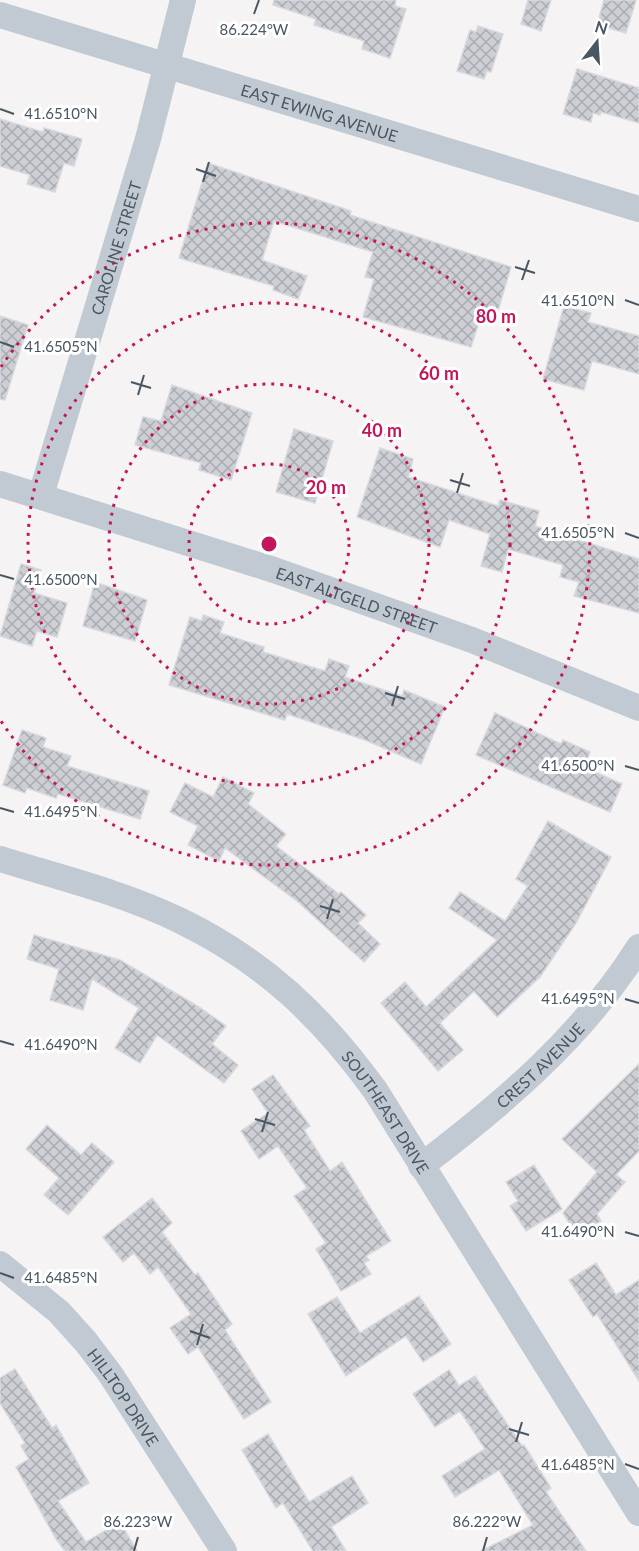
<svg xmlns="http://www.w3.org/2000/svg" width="639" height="1551" font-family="Lato,sans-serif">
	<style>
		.building { fill: url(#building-cross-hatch); stroke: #d7d9de; stroke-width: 1.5 }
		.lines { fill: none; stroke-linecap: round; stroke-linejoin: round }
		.minor { stroke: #c1cad2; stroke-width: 26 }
		.ticks { fill: none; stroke: #4a5661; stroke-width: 2 }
		.ring { fill: none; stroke: #c2185b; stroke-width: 3; stroke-dasharray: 3 6 }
		.labels { text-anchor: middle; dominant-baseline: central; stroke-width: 6; stroke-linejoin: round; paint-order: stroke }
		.street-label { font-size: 16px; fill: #4a5661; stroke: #fff }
		.ticks-label { font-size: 15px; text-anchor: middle; fill: #4a5661; stroke: #fff; stroke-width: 6; stroke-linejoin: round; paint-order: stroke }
		.centre { fill: #c2185b; stroke: #fff; stroke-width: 3 }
		.ring-label { font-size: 18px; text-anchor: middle; font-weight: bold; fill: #c2185b; stroke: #fff; stroke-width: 6; stroke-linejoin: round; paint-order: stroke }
	</style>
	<defs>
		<pattern id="building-cross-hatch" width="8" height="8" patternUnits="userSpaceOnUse" patternTransform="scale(1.5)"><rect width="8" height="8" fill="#cdcfd5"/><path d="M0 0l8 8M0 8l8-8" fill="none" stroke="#a8abb0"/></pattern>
	</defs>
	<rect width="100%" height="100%" fill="#f5f3f3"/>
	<g class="building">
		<path d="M274,0H396L395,6L406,9L390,58L362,49L364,41L314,25L316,19L273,5Z"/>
		<path d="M528,0H551L541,31L521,24Z"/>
		<path d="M604,0H636L626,33L597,25Z"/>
		<path d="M478,26L503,34L491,72L487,71L484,79L457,71L470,30L476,32Z"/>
		<path d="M577,69L639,88V123L601,112L600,115L593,113L591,122L563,114Z"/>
		<path d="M0,119L43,132L44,128L82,139L74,166L64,163L55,192L27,184L30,175L0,166Z"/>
		<path d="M208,163L351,211L350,215L511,267L497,314L483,310L471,347L363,317L374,279L365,277L373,252L274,221L262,260L307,276L298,299L273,290L274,286L179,258Z"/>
		<path d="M564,306L591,313L588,322L639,336V374L592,361L584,390L543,379Z"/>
		<path d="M0,316L28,325L5,400L0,399Z"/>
		<path d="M172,385L252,413L231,480L199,470L201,463L135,445L143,417L161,421Z"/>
		<path d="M294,429L333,441L315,503L276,492Z"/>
		<path d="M380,448L413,459L408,477L498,506L500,500L539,511L535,526L639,559V613L574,596L579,582L560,577L563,565L508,549L502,572L481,566L490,534L449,520L440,547L357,517Z"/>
		<path d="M21,564L41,570L34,593L67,603L57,637L37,631L32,646L0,636Z"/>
		<path d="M95,582L147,600L135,641L83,626Z"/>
		<path d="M203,615L224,622L220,633L264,647L263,652L325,671L329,659L349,666L345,677L402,696L404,690L445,707L421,764L365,740L287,714L285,720L169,685L190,617L202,621Z"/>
		<path d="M495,713L561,744L563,740L590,752L584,767L622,784L610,812L476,755Z"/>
		<path d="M22,730L46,738L43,747L71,756L67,766L149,791L140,819L58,794L56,798L27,788L25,793L3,785Z"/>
		<path d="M223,777L254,793L248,804L286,834L276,846L339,894L341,892L366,915L358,923L380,944L364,962L297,901L225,848L219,861L188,845L198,826L170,812L185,783L213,797Z"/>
		<path d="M548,821L611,857L576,923L540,977L497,1017L474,991L440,1023L463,1050L438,1071L381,1003L405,982L426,1007L497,940L449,908L460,892L505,921L528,886L516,879Z"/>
		<path d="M34,935L120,960L199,1007L226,1026L212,1044L238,1065L224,1083L157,1035L140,1063L115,1048L139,1008L92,979L83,1010L50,1000L59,969L27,959Z"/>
		<path d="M639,1064V1151L616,1175L625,1182L597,1214L601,1221L577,1236L563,1213L597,1172L562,1139Z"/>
		<path d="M273,1075L310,1126L304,1130L330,1171L342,1162L391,1241L366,1256L369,1260L364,1263L371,1274L341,1291L316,1249L326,1243L294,1196L307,1188L278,1146L259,1159L241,1131L268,1113L252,1089Z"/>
		<path d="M47,1125L81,1155L92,1143L114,1162L68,1215L44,1195L59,1178L26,1149Z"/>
		<path d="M534,1165L562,1209L526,1231L510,1206L518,1201L506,1182Z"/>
		<path d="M152,1198L172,1223L162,1232L195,1275L198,1273L232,1324L225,1330L271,1402L244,1419L198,1347L188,1354L170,1328L191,1314L158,1267L150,1274L134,1253L123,1262L103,1237Z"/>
		<path d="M596,1263L616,1295L639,1280V1381L597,1314L593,1317L569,1280Z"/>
		<path d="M419,1296L451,1344L423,1362L406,1336L346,1376L308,1314L337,1297L360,1333Z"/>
		<path d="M15,1369L52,1428L56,1425L89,1483L58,1501L86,1542L120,1522L137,1551H65L56,1539L16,1467L29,1459L21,1446L25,1443L0,1403V1378Z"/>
		<path d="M449,1370L459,1386L475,1376L522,1446L524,1445L551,1488L546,1492L586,1551H481L533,1525L499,1470L455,1497L442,1476L485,1449L460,1411L435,1427L413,1394Z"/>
		<path d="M268,1434L309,1502L352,1476L368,1503L331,1527L346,1551H313L283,1503L276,1508L242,1450Z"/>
	</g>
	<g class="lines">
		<g class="minor">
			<path id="s1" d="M0,15L639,209"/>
			<path id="s2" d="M0,484L274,570L472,640L639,708"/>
			<path id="s3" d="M41,495L148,139L183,0"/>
			<path id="s4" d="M0,859C61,878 124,893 181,921C265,962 321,1016 375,1090L639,1513"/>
			<path id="s5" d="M421,1166C504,1103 583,1036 639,947"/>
			<path id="s6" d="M0,1264L59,1312L86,1342L111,1375L224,1551"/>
		</g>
	</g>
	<path class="ticks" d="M254,14L259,0M0,109L14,114M196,169L216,176M203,182L209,162M515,267L535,273M522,280L529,260M625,300L639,305M0,342L14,347M131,382L151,388M138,395L144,375M450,480L470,486M457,493L463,473M625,533L639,538M0,575L14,579M385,693L405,699M392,706L398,686M625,766L639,770M0,808L14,812M320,906L340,912M327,919L333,899M625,999L639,1003M0,1041L14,1045M255,1119L275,1125M262,1132L268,1112M625,1232L639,1236M0,1273L14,1278M190,1331L210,1338M197,1345L203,1324M509,1429L529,1435M516,1442L522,1422M625,1464L639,1469M134,1551L138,1537M483,1551L487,1537"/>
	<g class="ring">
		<circle cx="269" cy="544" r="80"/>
		<circle cx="269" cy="544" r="160"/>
		<circle cx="269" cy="544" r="241"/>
		<path d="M1 367A321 321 0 1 1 1 721"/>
	</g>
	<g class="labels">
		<g class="street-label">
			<text stroke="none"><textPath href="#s1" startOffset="334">EAST EWING AVENUE</textPath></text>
			<text stroke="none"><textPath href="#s3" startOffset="258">CAROLINE STREET</textPath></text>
			<text stroke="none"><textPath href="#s2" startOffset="375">EAST ALTGELD STREET</textPath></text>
			<text stroke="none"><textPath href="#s5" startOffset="156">CREST AVENUE</textPath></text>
			<text stroke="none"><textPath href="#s4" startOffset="476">SOUTHEAST DRIVE</textPath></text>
			<text stroke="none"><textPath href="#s6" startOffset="183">HILLTOP DRIVE</textPath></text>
		</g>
	</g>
	<g class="ticks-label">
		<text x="254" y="35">86.224°W</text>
		<text x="61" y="119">41.6510°N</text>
		<text x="578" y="306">41.6510°N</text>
		<text x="61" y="352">41.6505°N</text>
		<text x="578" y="538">41.6505°N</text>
		<text x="61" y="585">41.6500°N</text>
		<text x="578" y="771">41.6500°N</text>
		<text x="61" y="817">41.6495°N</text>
		<text x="578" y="1004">41.6495°N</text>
		<text x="61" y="1050">41.6490°N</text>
		<text x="578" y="1237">41.6490°N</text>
		<text x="61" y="1283">41.6485°N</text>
		<text x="578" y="1470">41.6485°N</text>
		<text x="138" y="1527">86.223°W</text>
		<text x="487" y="1527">86.222°W</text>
	</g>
	<circle cx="269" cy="544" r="9" class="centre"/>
	<g class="ring-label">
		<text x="496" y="323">80 m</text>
		<text x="439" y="380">60 m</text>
		<text x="382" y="437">40 m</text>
		<text x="326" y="494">20 m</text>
	</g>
	<g transform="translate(597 42) rotate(17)" stroke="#ffffff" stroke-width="4.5" paint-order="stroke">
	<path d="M0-4.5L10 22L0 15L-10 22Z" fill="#4a5661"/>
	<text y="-9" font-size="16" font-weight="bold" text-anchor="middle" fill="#4a5661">N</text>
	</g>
</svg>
